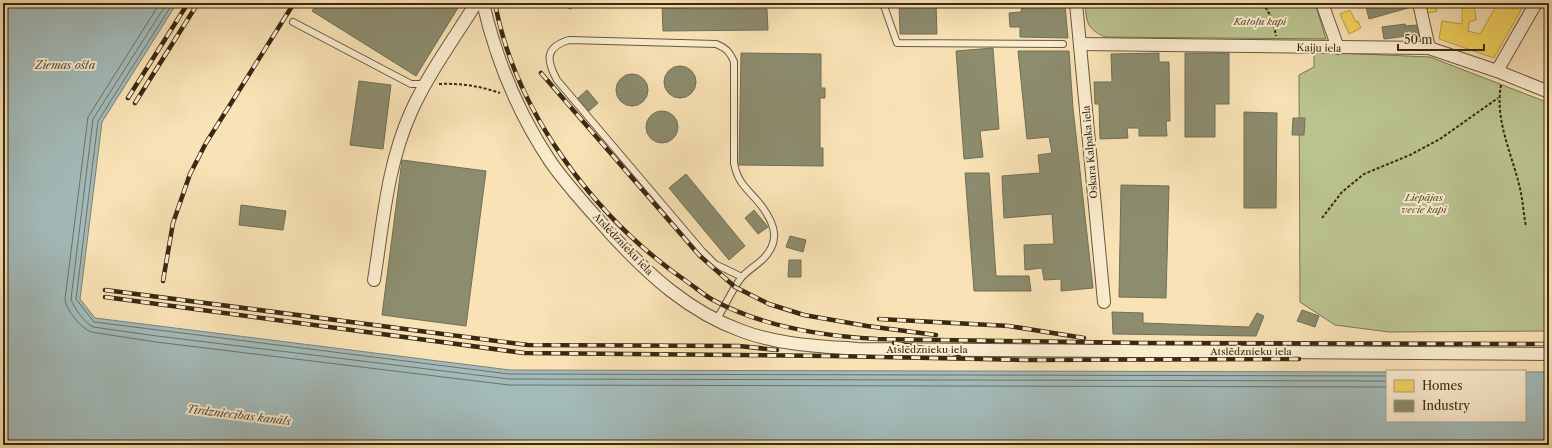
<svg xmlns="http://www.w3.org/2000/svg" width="1552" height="448" font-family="'Libre Caslon Text',serif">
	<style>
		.green { fill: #bbc490; stroke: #7a7652 }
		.water { fill: #a3bbba; stroke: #798177 }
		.homes { fill: #f6d55c; stroke: #bda146 }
		.industry { fill: #8c8c6e; stroke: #736e53 }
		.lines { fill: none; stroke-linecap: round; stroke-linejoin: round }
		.shore { stroke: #6e7266; stroke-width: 1 }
		.lane-casing { stroke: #69583c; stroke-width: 8 }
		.street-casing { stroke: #69583c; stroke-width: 14 }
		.path { stroke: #392913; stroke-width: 2; stroke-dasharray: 3 2; stroke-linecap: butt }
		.lane { stroke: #fbedd0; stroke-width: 6 }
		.street { stroke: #fbedd0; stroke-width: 12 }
		.rail-casing { stroke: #392913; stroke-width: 4.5 }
		.rail { stroke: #fbedd0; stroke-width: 3; stroke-dasharray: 9; stroke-linecap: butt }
		.labels { text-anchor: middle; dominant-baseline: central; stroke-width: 4; stroke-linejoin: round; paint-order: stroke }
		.park-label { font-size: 10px; font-style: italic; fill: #5a5032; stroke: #fbedd0 }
		.street-label { font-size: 10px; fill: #392913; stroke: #fbedd0 }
		.water-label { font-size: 11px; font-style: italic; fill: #544e3d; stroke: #fbedd0 }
	</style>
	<rect width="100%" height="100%" fill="#f9e3b6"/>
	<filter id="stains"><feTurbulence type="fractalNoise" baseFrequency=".005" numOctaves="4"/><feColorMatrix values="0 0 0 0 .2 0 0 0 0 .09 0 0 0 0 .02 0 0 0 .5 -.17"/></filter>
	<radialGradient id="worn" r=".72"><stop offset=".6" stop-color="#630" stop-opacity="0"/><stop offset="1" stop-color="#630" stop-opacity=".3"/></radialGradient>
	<g class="green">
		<path d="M1085,3H1315L1326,39L1105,37C1086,28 1087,23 1085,3Z"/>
		<path d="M1314,52L1430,57L1549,103V331L1389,332L1335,325L1300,302L1299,75L1314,67Z"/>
	</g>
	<path class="water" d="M3,3H177L102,122L80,299L95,318L510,370L1387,372V421H1525V372H1549V445H3Z"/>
	<g class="homes">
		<path d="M1435,3L1437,11L1428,13L1425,5Z"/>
		<path d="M1455,3H1474L1476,20L1469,22L1468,31L1480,34L1498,3H1525L1494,58L1439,39L1442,21L1462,24V5H1456Z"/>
		<path d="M1350,10L1356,22L1358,21L1361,28L1349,34L1340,14Z"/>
	</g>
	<g class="industry">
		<path d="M317,3H461L416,76L312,11Z"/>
		<path d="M561,3H582L581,7L572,3L571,9L561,5Z"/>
		<path d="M662,3H684L685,9H767L768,30L663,31Z"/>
		<path d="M899,3H936L937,34H900Z"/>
		<path d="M1365,3H1414L1415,6L1369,19Z"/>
		<path d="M1065,5L1068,38L1020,37V27H1010L1009,13L1021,12L1022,7Z"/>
		<path d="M1405,24L1406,26L1418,25L1420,37L1407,38V36L1384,39L1382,27Z"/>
		<path d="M993,48L999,129L980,131L983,157L964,159L956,51Z"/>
		<path d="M1018,51H1069L1073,108L1093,288L1061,291V279L1044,280L1042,268L1025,270L1024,245L1054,244L1052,214L1004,218L1002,176L1040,173L1038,155L1052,153L1049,137L1027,139Z"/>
		<path d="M741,53L821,54V88H825V98H820V148H823V166L739,165Z"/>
		<path d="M1159,53V62H1169L1170,121H1166L1167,136H1139V128H1127L1128,138L1100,139L1099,104H1095L1094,82H1112L1111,54Z"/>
		<path d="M1185,53H1229V104H1215V137H1185Z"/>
		<circle cx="680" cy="82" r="16"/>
		<circle cx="632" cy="90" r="16"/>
		<path d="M359,81L391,85L383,149L350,145Z"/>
		<path d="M587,90L598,103L589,111L578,98Z"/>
		<circle cx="662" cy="127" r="16"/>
		<path d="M1244,112L1277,113L1276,208H1244Z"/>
		<path d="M1293,118H1305L1304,135H1292Z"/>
		<path d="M402,160L486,171L466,326L382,315Z"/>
		<path d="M965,173H989L996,276H1029L1031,291H974Z"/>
		<path d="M686,174L745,246L729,260L669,188Z"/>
		<path d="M1121,185L1169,186L1166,298L1119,297Z"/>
		<path d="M241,205L286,211L283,230L239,225Z"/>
		<path d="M754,210L768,227L758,234L745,218Z"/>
		<path d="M790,236L806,240L803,252L786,247Z"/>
		<path d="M789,260H801V277H788Z"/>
		<path d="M1302,310L1319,316L1315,327L1297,321Z"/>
		<path d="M1112,312L1143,313V323L1249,327L1257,313L1264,316L1256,336L1113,334Z"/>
	</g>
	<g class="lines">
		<g class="shore">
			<path d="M160,3L88,117L65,299C66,310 81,328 91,332L156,342L509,385L1387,387"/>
			<path d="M167,3L93,119L71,299C73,307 85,323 93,327L157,336L509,379L1387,381"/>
			<path d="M173,3L98,121L76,299L94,322L509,374L1387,376"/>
		</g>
		<g class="lane-casing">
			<g id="lane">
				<path d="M883,3L897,43L1063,44"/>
				<path d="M293,22L411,84H425"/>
				<path d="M716,320C725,307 731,291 741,278C748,270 757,265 764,258C780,241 775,225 763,208C751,191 738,186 734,163V62C730,52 726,48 716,44L569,40C545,47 546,60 557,80L702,251L715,264L742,277"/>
			</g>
		</g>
		<g class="street-casing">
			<g id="street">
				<path d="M483,3C496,59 518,113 550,161C568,187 591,211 612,235C649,275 689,312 742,331C779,345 819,346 858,349L1546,354"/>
				<path d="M1076,3L1104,302"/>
				<path d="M1322,3L1338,48"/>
				<path d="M1419,3L1429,48"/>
				<path d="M1081,44L1429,48L1497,71L1549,92"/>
				<path d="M1497,71L1536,3"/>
				<path d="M374,280C383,224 387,165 411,112C428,74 454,39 476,3"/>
			</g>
		</g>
		<g class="path">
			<path d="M1263,3L1273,20L1276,36"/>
			<path d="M439,84C460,83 480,86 500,93"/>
			<path d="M1501,85C1494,121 1514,158 1521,193C1523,204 1524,216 1526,227"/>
			<path d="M1322,218L1342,192L1364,174L1410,155L1440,139L1498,98"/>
		</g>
		<use href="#lane" class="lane"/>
		<use href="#street" class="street"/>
		<g class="rail-casing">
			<g id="rail">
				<path d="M495,3C515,112 596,219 686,281C695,287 704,295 713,300C763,327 821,336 877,339L1141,343L1549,344"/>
				<path d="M541,73L699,255L735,287L769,304L804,315L867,326L936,335"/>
				<path d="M128,98L188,3"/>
				<path d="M135,103L198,3"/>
				<path d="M163,281L173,223L190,174L206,143L294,3"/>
				<path d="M105,290L528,345L739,346L777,350"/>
				<path d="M105,297L524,353L831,356L1029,360L1299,359"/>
				<path d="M879,319L1009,326L1084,338"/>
				<path d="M894,343L959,354"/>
			</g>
		</g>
		<use href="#rail" class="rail"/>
	</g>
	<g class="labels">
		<g class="park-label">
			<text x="1260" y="21">Katoļu kapi</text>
			<text x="1424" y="197">Liepājas<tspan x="1424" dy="12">vecie kapi</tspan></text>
		</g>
		<g class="street-label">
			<text transform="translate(1319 48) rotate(1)">Kaiju iela</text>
			<text transform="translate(1090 152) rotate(-95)">Oskara Kalpaka iela</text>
			<text transform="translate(623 244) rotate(46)">Atslēdznieku iela</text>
			<text x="927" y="349">Atslēdznieku iela</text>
			<text x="1251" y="351">Atslēdznieku iela</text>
		</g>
		<g class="water-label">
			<text x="65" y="65">Ziemas osta</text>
			<text transform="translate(239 415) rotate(7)">Tirdzniecības kanāls</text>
		</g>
	</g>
	<rect width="1552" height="448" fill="none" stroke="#f9e3b6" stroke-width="16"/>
	<rect x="4" y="4" width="1544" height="440" fill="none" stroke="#392913" stroke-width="2"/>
	<rect x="8" y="8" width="1536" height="432" fill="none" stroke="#392913"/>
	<rect x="1386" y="370" width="140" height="52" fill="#fbedd0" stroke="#ad9f84"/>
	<rect x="1394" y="380" width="20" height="12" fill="#f6d55c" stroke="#ad9f84"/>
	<text x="1422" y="390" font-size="12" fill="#392913">Homes</text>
	<rect x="1394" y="400" width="20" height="12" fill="#8c8c6e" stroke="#ad9f84"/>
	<text x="1422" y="410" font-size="12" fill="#392913">Industry</text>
	<path d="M1398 44v6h86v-6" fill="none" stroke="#392913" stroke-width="2"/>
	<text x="1404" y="44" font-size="12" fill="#392913" stroke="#fbedd0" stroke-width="3" paint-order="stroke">50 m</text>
	<rect width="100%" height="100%" filter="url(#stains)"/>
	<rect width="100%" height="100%" fill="url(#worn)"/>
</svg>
